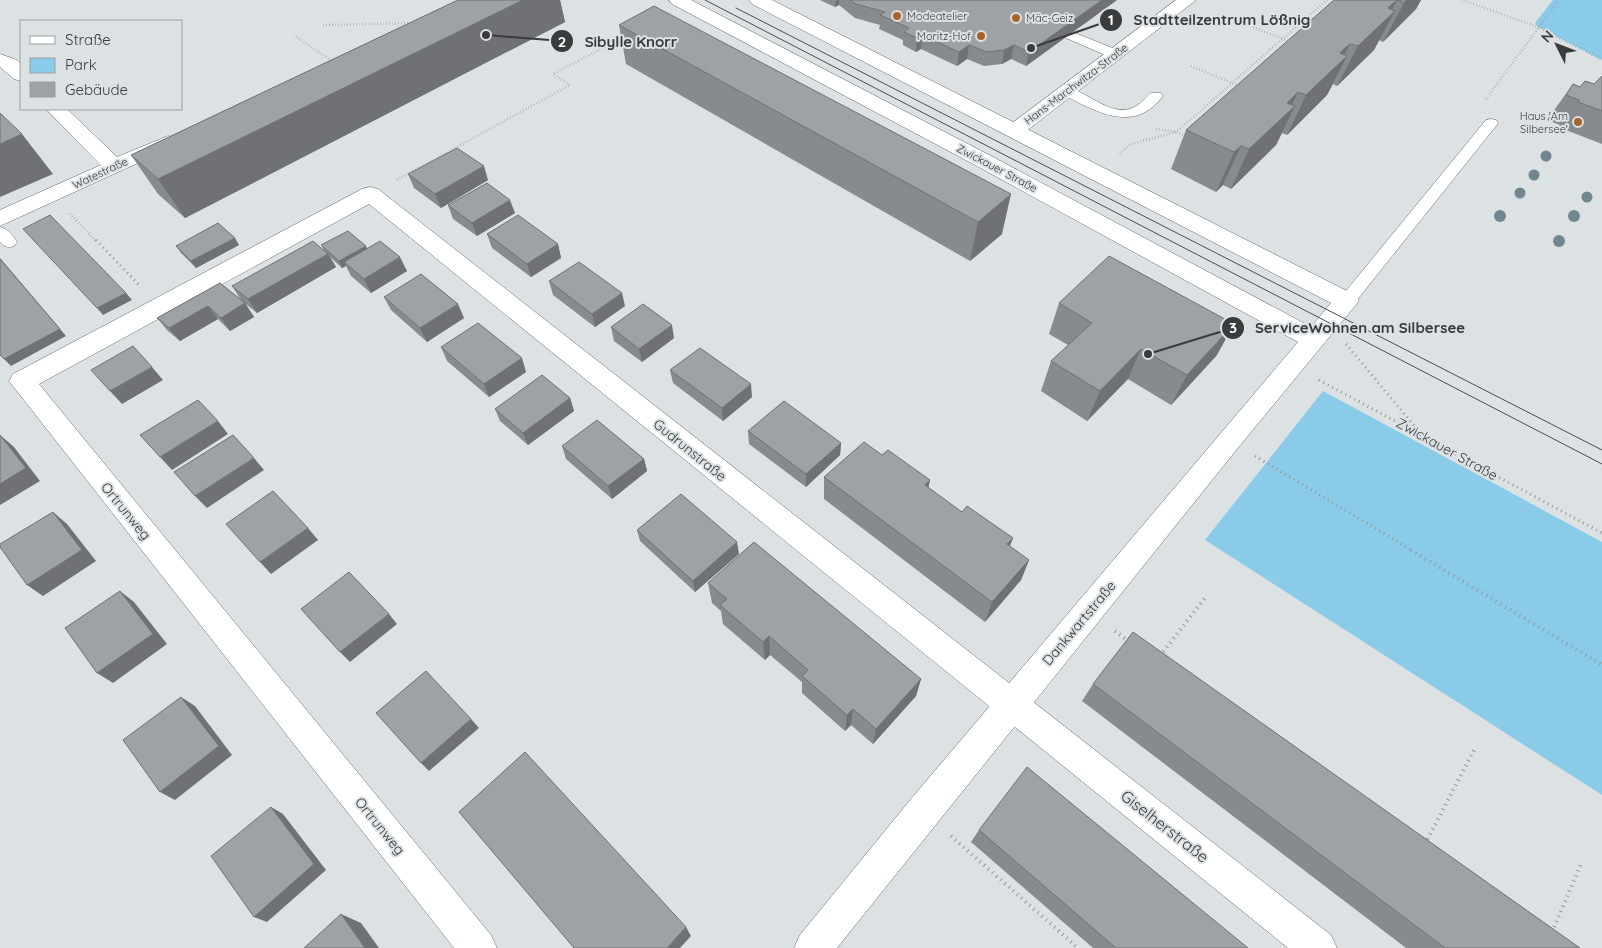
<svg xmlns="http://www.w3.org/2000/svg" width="1602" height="948" font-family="Quicksand,sans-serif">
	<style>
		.green { fill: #8bcbea }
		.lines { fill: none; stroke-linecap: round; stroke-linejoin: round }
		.service-casing { stroke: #65696c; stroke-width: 1 }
		.minor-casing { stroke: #65696c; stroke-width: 1 }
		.secondary-casing { stroke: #65696c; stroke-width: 1 }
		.path-far2 { stroke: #939799; stroke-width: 2.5; stroke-dasharray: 0.5 2.5; stroke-linecap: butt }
		.path-far1 { stroke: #939799; stroke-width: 3; stroke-dasharray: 1 4; stroke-linecap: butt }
		.path { stroke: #939799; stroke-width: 4; stroke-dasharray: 1 4.5; stroke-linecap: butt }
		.service { fill: #fff; fill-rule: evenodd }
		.minor { fill: #fff; fill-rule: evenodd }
		.secondary { fill: #fff; fill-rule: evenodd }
		.tram { stroke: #4b4d4f; stroke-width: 1 }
		.tree { fill: #708791 }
		.wall { fill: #888b8e }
		.shaded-wall { fill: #6f7174 }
		.building { fill: #9ea2a5; stroke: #6f7174 }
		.poi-dot { fill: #a5642e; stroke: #dce1e4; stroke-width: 2 }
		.labels { text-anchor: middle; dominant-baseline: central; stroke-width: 4; stroke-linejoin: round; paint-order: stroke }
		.far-poi-label { font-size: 11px; fill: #393b3c; stroke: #dce1e4; text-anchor: start }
		.far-street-label { font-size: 11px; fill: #393b3c; stroke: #dce1e4 }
		.street-label { font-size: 14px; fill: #393b3c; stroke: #dce1e4 }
		.near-street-label { font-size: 16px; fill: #393b3c; stroke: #dce1e4 }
		.leader { fill: none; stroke: #393b3c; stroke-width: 2 }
		.callout-dot { fill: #393b3c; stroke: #dce1e4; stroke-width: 2 }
		.mark-label { font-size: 15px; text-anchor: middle; font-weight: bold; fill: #fff }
		.callout-label { font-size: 15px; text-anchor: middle; font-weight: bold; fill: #393b3c; stroke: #dce1e4; stroke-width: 4; stroke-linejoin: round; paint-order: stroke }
	</style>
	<rect width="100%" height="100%" fill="#dce1e4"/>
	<g class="green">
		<path d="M1553,0H1602V60L1538,27L1535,23Z"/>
		<path d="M1323,391L1602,542V795L1205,540Z"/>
	</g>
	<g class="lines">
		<g class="service-casing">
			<g id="service">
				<path d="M1070,31L1120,51L1121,54L1115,58L1110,57L1066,38L1064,35Z"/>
				<path d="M1067,87C1088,92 1114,120 1136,106C1142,103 1146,97 1151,93H1161L1163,96C1134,135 1095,111 1062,94L1060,91L1062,88Z"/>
				<path d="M1491,119L1496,120L1498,123L1496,126L1353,305L1347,307L1341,305L1339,301L1341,297L1486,120Z"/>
				<path d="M0,227C8,229 13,235 17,242L14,246C8,248 5,247 0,242Z"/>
			</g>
		</g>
		<g class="minor-casing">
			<g id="minor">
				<path d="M1176,0H1196L1021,135L1014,137L1007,135L1004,131L1007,127Z"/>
				<path d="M0,54L17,60L21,64V81L14,79L0,67Z"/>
				<path d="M46,109H67L117,157L168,136L175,138L178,142L175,146L0,226V210L101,165Z"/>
				<path d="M370,187L378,189L1331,935L1337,948H1288L369,204L39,384L491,935L497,948H454L9,381L13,374L362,189Z"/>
			</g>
		</g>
		<g class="secondary-casing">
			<path id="secondary" d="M669,0H691L991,156L1311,327L1331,303L752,4L749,0H772L1355,295L1359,301L1237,449L837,948H794L800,935L911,799L1298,342L977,166L672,4Z"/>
		</g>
		<g class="path-far2">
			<path d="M1462,0L1538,27L1602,60"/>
			<path d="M1242,23L1291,42"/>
			<path d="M323,25L413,23"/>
			<path d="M296,37L334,62"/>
			<path d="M1191,66L1239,86"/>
			<path d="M1486,99L1559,0"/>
			<path d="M1156,129L1176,132L1186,136"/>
			<path d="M1120,153L1131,144L1176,132L1327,0"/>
			<path d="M397,180L570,85L553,74L624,37"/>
			<path d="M70,214L97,242"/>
		</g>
		<g class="path-far1">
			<path d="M96,240L139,285"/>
			<path d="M1346,344L1421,434"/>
			<path d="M1319,380L1602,533"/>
			<path d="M1255,456L1413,551"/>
		</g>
		<g class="path">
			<path d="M1411,550L1602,665"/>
			<path d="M1115,631L1130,642"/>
			<path d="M1160,656L1205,598"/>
			<path d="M951,836L1078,948"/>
			<path d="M1425,844L1475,748"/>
			<path d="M1552,932L1581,864"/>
		</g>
		<use href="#service" class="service"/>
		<use href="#minor" class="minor"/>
		<use href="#secondary" class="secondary"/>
		<g class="tram">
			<path d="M705,0L1602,464"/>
			<path d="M736,8L1602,450"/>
		</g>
	</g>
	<g class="tree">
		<circle cx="1546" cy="156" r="5.5"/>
		<circle cx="1534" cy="175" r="5.5"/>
		<circle cx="1520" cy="193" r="5.5"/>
		<circle cx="1587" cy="197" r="5.5"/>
		<circle cx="1500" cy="216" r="6"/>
		<circle cx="1574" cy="216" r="6"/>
		<circle cx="1559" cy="241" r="6"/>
	</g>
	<g class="wall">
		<path d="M458,0H560L565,22L185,218L158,194L131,155Z"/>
		<path d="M820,0H1117L1026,66L1011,59L1002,64L984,66L967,59L957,66L921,49L916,52L903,45V40L879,29L880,25L855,18L839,5L835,7Z"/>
		<path d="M1334,0H1421L1416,9L1383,42L1379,40L1374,50L1337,86L1333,84L1327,95L1287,135L1282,133L1276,145L1231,189L1223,185L1216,192L1171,169L1186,130Z"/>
		<path d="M619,25L1002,234L970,261L626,64Z"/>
		<path d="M1602,76V144L1558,127L1560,125L1547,120L1573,84L1580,87L1594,84Z"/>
		<path d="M408,174L488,180L441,208L414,188Z"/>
		<path d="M448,205L515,213L477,236L453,219Z"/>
		<path d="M487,234L558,244L561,258L531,277L492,248Z"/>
		<path d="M239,245L196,268L181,253L176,246Z"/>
		<path d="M321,245L367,249L407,271L371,293L351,276L346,266L342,268L330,257L336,267L257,313L241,300L232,286L324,250Z"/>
		<path d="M549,281L625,306L595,327L553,295Z"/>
		<path d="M220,283L245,303L254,317L230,331L218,319L180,341L168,331L157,318Z"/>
		<path d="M384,297L464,318L427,342L391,310Z"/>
		<path d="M1059,303L1217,355L1171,405L1128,379L1087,421L1041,391L1051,361L1068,345L1049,334Z"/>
		<path d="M611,327L674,338L642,362L614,341Z"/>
		<path d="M441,347L526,372L489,397L447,361Z"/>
		<path d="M670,370L752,397L723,421L673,383Z"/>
		<path d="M570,398L574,411L528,445L500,421L495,409Z"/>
		<path d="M748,431L841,443L840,455L806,487L749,444Z"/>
		<path d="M562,446L644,459L647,471L612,499L566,459Z"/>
		<path d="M882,455L930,480L928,488L1029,560L1021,580L985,622L824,499V477Z"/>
		<path d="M637,530L739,554L695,592L640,541Z"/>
		<path d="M708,583L921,679L916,696L873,744L851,725L845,731L802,693V682L770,655L765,660L723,624L721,611L712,603Z"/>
		<path d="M1093,684L1580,948H1406L1082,701Z"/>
		<path d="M979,830L1248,948H1093L971,842Z"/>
	</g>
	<g class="shaded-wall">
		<path d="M523,0H560L565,22L185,218L158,179Z"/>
		<path d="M836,0H839V5L835,7Z"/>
		<path d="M1102,0H1117L1026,66L1029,52Z"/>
		<path d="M1397,0L1387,19L1395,11L1374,50L1337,86L1358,46L1388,8Z"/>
		<path d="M1407,0H1421L1416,9L1383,42L1404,3Z"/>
		<path d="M922,35L921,49L916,52L917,38Z"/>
		<path d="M1350,44L1340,63L1347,56L1327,95L1287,135L1306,95L1340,53Z"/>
		<path d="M969,45L967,59L957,66L959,52Z"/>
		<path d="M1014,45L1011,59L1002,64L1004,50Z"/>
		<path d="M1298,92L1289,111L1295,106L1276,145L1231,189L1249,149L1287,103Z"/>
		<path d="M22,134L53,174L0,197V144Z"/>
		<path d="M1241,146L1223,185L1216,192L1234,152Z"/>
		<path d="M484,166L488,180L441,208L435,194Z"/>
		<path d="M1011,194L1002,234L970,261L978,222Z"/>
		<path d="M510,200L515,213L477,236L472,223Z"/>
		<path d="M235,238L239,245L196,268L191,261Z"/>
		<path d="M558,244L561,258L531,277L527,264Z"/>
		<path d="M366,246L369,253L344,262L346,266L342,268L339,261Z"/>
		<path d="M328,254L336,267L257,313L248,299Z"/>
		<path d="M400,257L407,271L371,293L364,279Z"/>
		<path d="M0,258L66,336L11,366L4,359Z"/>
		<path d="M126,293L132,300L103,315L97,308Z"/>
		<path d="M622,293L625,306L595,327L592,314Z"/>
		<path d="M245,303L254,317L230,331L221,318Z"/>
		<path d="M458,304L464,318L427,342L420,328Z"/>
		<path d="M208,306L218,319L180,341L169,328Z"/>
		<path d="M1234,324L1217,355L1171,405L1187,375Z"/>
		<path d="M672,325L674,338L642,362L639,349Z"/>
		<path d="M1141,349L1128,379L1087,421L1100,391Z"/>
		<path d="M522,358L526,372L489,397L484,384Z"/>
		<path d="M152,367L163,380L122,404L110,391Z"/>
		<path d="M751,384L752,397L723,421L722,408Z"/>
		<path d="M570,398L574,411L528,445L523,433Z"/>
		<path d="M218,421L228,434L172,470L160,457Z"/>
		<path d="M0,435L14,447L40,481L0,505Z"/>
		<path d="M841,443L840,455L806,487V474Z"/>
		<path d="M254,458L264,470L207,508L195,496Z"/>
		<path d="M644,459L647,471L612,499L608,486Z"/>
		<path d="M930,480L925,502V485Z"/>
		<path d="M53,512L67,524L96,561L43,596L27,585Z"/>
		<path d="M308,528L318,540L271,574L260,562Z"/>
		<path d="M1013,538L1005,559L1007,544Z"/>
		<path d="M737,542L739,554L695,592L693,581Z"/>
		<path d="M1029,560L1021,580L985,622L992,602Z"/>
		<path d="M120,591L134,602L167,644L113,683L97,673Z"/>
		<path d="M389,614L397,624L350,662L340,652Z"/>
		<path d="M769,636L770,655L765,660L763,642Z"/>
		<path d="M921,679L916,696L873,744L876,729Z"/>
		<path d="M181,697L195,706L232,755L175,800L160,792Z"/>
		<path d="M853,709L851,725L845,731L847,715Z"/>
		<path d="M471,719L479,728L429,771L421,763Z"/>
		<path d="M271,807L283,814L326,870L267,922L254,917Z"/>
		<path d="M341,914L361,923L379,948H365Z"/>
		<path d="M686,927L691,936L680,948H667Z"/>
	</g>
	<g class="building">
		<path d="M458,0H523L158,179L131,155Z"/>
		<path d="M850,0H1102L1029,52L1014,45L1004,50L987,52L969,45L959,52L922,35L917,38L904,32L909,28L880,15L885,12L856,4Z"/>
		<path d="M1334,0H1407L1404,3L1397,0L1392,4L1388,8L1395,11L1358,46L1350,44L1345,48L1340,53L1347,56L1306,95L1298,92L1287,103L1295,106L1249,149L1241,146L1234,152L1186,130Z"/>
		<path d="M654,6L1011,194L978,222L619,25Z"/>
		<path d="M1602,76V111L1578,102L1579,100L1566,95L1573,84L1580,87L1585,81L1594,84Z"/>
		<path d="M0,113L22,134L0,144Z"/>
		<path d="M457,148L484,166L435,194L408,174Z"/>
		<path d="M487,183L510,200L472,223L448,205Z"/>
		<path d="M50,215L126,293L97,308L23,229Z"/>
		<path d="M518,215L558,244L527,264L487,234Z"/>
		<path d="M218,223L235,238L191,261L176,246Z"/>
		<path d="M348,231L366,246L339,261L321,245Z"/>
		<path d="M313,241L328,254L248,299L232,286Z"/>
		<path d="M380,241L400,257L364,279L344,262Z"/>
		<path d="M1109,256L1234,324L1187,375L1141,349L1100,391L1051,361L1092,323L1059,303Z"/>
		<path d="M0,259L60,329L4,359L0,355Z"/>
		<path d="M579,262L622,293L592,314L549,281Z"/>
		<path d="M421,274L458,304L420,328L384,297Z"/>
		<path d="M220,283L245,303L221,318L208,306L169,328L157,318Z"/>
		<path d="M643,304L672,325L639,349L611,327Z"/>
		<path d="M478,323L522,358L484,384L441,347Z"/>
		<path d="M133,346L152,367L110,391L91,370Z"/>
		<path d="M700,348L751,384L722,408L670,370Z"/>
		<path d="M542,375L570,398L523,433L495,409Z"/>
		<path d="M198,400L218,421L160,457L140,435Z"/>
		<path d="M784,401L841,443L806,474L748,431Z"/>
		<path d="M597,420L644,459L608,486L562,446Z"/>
		<path d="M0,435L26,468L0,484Z"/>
		<path d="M233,435L254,458L195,496L174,472Z"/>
		<path d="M864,442L882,455L888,450L930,480L925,485L962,512L967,506L1013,538L1007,544L1029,560L992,602L824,477Z"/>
		<path d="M273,491L308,528L260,562L226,524Z"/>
		<path d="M681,494L737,542L693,581L637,530Z"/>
		<path d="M53,512L82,550L27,585L0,547V544Z"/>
		<path d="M754,542L921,679L876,729L853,709L847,715L802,676L808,670L769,636L763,642L720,605L727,599L708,583Z"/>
		<path d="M349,572L389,614L340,652L301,609Z"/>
		<path d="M120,591L153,634L97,673L65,628Z"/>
		<path d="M1133,632L1580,948H1445L1093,684Z"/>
		<path d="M426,671L471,719L421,763L376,713Z"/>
		<path d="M181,697L219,746L160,792L123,740Z"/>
		<path d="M525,752L686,927L667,948H574L459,812Z"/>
		<path d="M1027,767L1248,948H1116L979,830Z"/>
		<path d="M271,807L314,864L254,917L211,856Z"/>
		<path d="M341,914L365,948H304Z"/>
	</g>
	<g class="poi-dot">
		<circle cx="897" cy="16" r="5"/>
		<circle cx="1016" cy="18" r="5"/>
		<circle cx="981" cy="36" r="5"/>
		<circle cx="1578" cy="122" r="5"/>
	</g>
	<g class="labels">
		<g class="far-poi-label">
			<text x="907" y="16">Modeatelier</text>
			<text x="1026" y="18">Mäc-Geiz</text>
			<text x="971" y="36" text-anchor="end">Moritz-Hof</text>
			<text x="1568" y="116" text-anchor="end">Haus 'Am<tspan x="1568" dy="13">Silbersee'</tspan></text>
		</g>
		<g class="far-street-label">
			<text transform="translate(1076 84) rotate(-37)">Hans-Marchwitza-Straße</text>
			<text transform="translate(997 168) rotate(28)">Zwickauer Straße</text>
			<text transform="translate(100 173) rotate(-25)">Watestraße</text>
		</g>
		<g class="street-label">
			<text transform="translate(1447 449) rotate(29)">Zwickauer Straße</text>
			<text transform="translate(690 450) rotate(39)">Gudrunstraße</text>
			<text transform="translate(126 511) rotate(51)">Ortrunweg</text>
			<text transform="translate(1079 623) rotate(-50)">Dankwartstraße</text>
			<text transform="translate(380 826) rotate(51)">Ortrunweg</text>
		</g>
		<g class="near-street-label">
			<text transform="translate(1165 826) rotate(38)">Giselherstraße</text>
		</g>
	</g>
	<path class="leader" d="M1031 48L1111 20M486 35L562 41M1148 354L1233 328"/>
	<g class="callout-dot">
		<circle cx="1031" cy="48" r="5"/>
		<circle cx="486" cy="35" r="5"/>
		<circle cx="1148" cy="354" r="5"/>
		<circle cx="1111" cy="20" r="12"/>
		<circle cx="562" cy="41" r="12"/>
		<circle cx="1233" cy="328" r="12"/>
	</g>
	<g class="mark-label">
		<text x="1111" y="25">1</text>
		<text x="562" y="47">2</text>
		<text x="1233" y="333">3</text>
	</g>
	<g class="callout-label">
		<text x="1222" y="25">Stadtteilzentrum Lößnig</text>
		<text x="631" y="47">Sibylle Knorr</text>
		<text x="1360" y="333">ServiceWohnen am Silbersee</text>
	</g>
	<rect x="20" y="20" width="162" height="90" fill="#dce1e4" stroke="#9b9fa1"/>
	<rect x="30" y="36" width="25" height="8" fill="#ffffff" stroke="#9b9fa1"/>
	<text x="65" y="45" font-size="15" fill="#393b3c">Straße</text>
	<rect x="30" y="58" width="25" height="15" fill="#8bcbea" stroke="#9b9fa1"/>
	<text x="65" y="70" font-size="15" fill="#393b3c">Park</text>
	<rect x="30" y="82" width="25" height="15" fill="#9ea2a5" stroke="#9b9fa1"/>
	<text x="65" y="95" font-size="15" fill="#393b3c">Gebäude</text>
	<g transform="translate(1557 45) rotate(312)" stroke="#dce1e4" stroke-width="4" paint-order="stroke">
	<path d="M0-4L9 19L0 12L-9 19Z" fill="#393b3c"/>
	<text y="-8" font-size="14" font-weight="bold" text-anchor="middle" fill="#393b3c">N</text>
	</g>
</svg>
